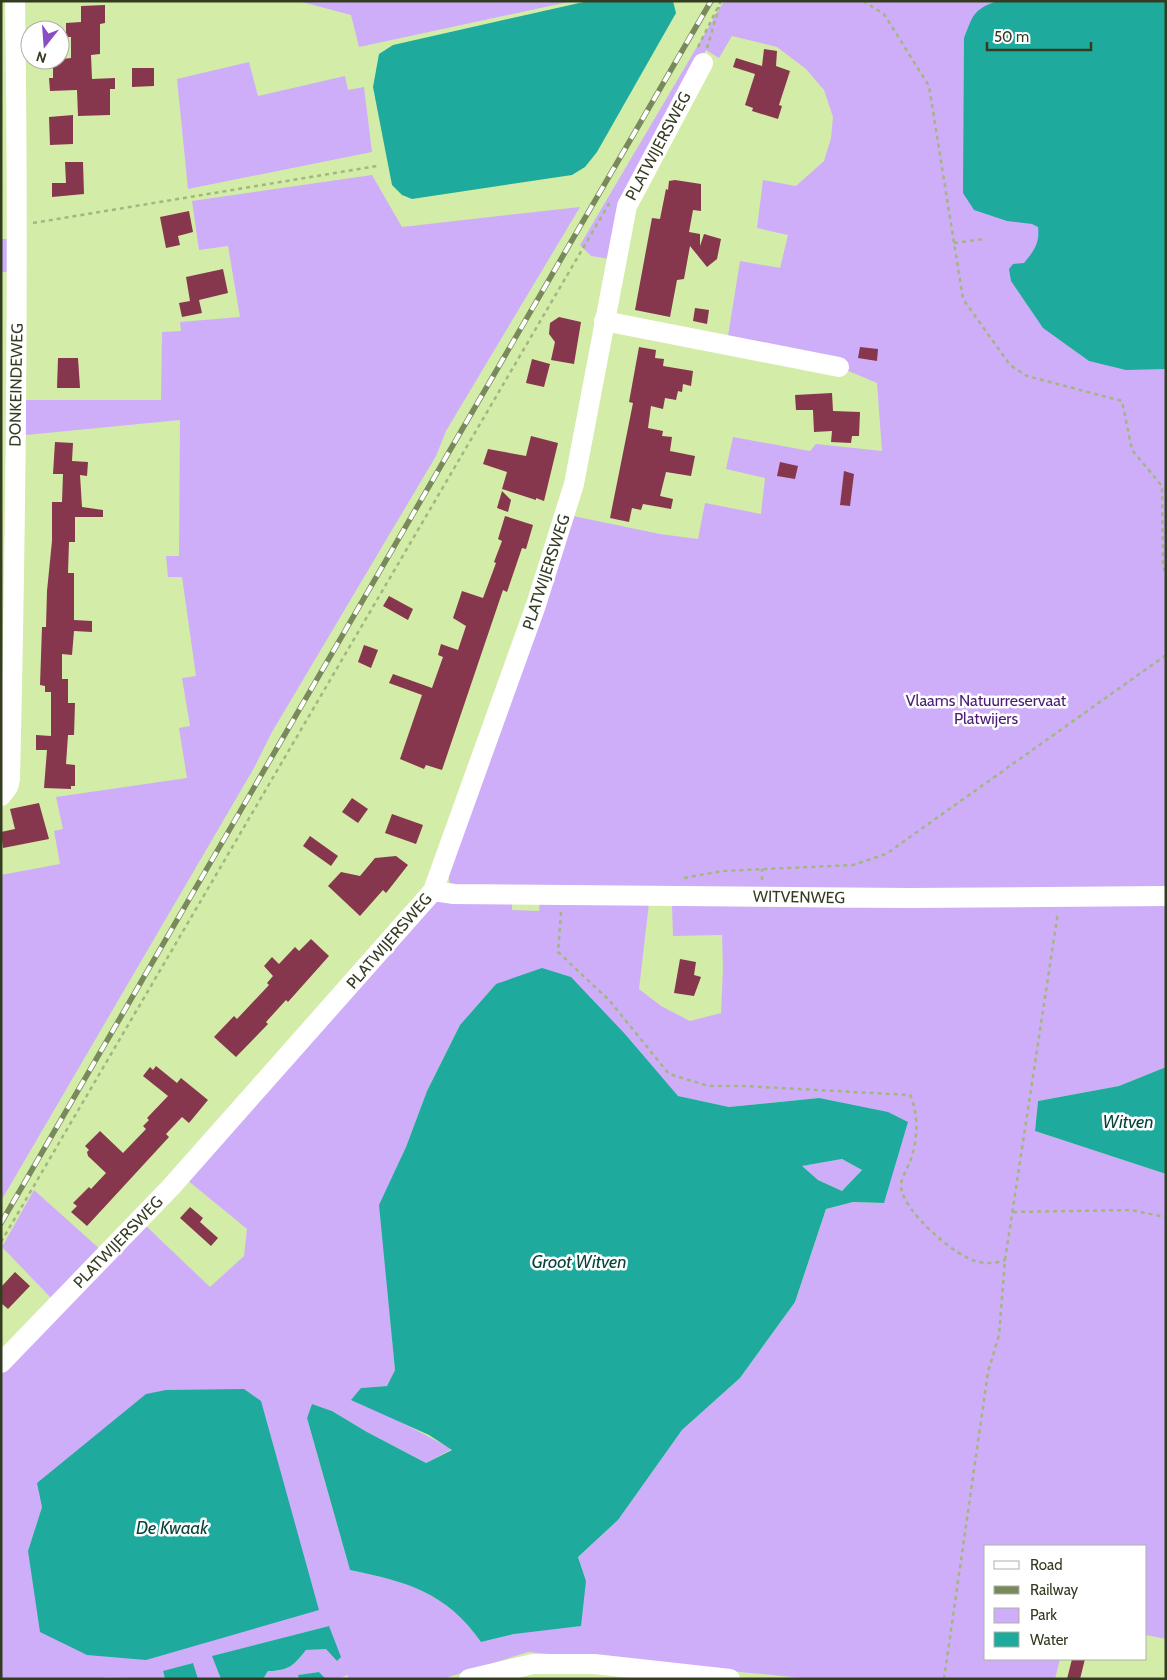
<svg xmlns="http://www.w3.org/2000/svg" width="1167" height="1680" font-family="Cabin,sans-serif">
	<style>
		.green { fill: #cfaef9; fill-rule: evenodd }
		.water { fill: #1eab9d; fill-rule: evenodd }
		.building { fill: #86364d }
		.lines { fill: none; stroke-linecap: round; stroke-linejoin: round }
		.path { stroke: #a2b67f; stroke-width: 2.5; stroke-dasharray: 4 4; stroke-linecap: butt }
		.minor { stroke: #fff; stroke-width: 20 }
		.rail-casing { stroke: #79895c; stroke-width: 5.5 }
		.rail { stroke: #fff; stroke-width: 4; stroke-dasharray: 11; stroke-linecap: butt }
		.labels { text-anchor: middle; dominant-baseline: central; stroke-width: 5; stroke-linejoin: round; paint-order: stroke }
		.street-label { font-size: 16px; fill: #333c21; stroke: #fff }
		.park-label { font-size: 16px; fill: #4d1d75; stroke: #fff }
		.water-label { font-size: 18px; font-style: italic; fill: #09433d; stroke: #fff }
	</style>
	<rect width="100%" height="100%" fill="#d3eca8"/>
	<g class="green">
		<path d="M298,1H573L359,47L351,15Z"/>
		<path d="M724,1H1166V889L676,890L450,886L448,872L573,516L660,534L698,539L705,503L761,514L765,478L726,469L733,437L810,451L816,444L882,451L877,383L839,367L728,336L740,261L780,268L788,235L757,228L763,180L796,186L824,161L831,138L833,117L824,90L806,69L777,47L732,36L719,58L706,50L618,212L611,259L591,256L580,245Z"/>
		<path d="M249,62L258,96L345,76L348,90L364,87L372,152L188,189L177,79Z"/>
		<path d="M372,175L402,227L580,207L446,431L436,456L272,732L254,768L1,1201V875L60,864L54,831L63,829L56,797L187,778L179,728L190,726L182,678L196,676L182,577H168L166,556H179L180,420L26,435L25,400H161L162,332L181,331L180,322L240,317L228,246L199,250L192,201Z"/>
		<rect x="1" y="239" width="7" height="33"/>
		<path d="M512,899V910L539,911L540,900L649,903L639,989L661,1006L690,1021L721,1013L723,969L722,935L673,936L672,905L846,908L1166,904V1067L1119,1086L1038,1101L1035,1131L1166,1174V1639L1146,1635V1546H986V1659H1060L1055,1679H814L528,1652L442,1679H348V1675L338,1679H326L319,1672L298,1675L299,1679H263L268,1671C287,1672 295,1664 306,1650L326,1648L337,1661L329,1626L213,1656L221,1679H198L192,1663L163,1672L165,1679L104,1677L100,1679H1V1370L146,1226L210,1287L244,1256L247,1229L186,1179L434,901ZM496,984L625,1034L677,1096L729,1107L819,1098L884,1203L853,1202L826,1209L795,1302L740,1378L682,1430L618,1520L578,1557L586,1581L514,1634L481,1642C446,1592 407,1582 350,1570L307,1418L312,1404L332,1411L367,1432L426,1463L452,1449L393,1418L361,1388L387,1386L395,1370L380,1205L406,1147L427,1091L460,1025ZM42,1507L87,1655L28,1551Z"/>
		<path d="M842,1159L862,1170L842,1191L818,1180L801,1166Z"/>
		<path d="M34,1190L102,1251L54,1301L2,1247Z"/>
	</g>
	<g class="water">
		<path d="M588,1H673L676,13L597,152L585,167L572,175L412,199L402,195L392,185L373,87L379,54L393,45Z"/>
		<path d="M997,1H1166V369L1126,370L1089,361L1043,328L1011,281L1009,269L1013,264L1024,263C1034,251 1040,243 1038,227L1032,224L1007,221L974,210L963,193L964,38C973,16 972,10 997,1Z"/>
		<path d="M542,968L571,977L625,1034L678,1096L729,1107L819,1098L888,1112L908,1122L884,1203L853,1202L826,1209L795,1302L740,1378L682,1430L618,1520L578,1557L586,1581L581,1626L514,1634L481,1642C446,1592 407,1582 350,1570L307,1418L312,1404L332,1411L367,1432L426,1463L452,1450L429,1435L351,1400L361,1388L387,1386L395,1370L379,1205L406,1147L427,1091L460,1025L496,984ZM842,1159L862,1170L842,1191L818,1180L802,1166Z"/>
		<path d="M1166,1067V1174L1035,1131L1038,1101L1119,1086Z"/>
		<path d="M244,1389L261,1401L319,1610L146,1660L87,1655L40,1632L28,1551L42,1507L37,1483L146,1394L166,1390Z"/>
		<path d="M329,1626L341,1657L337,1661L326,1649L306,1650C294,1665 289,1671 268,1671L263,1679H221L212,1656Z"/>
		<path d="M193,1663L198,1679H165L163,1671Z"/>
		<path d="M319,1672L326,1679H299L298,1675Z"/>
	</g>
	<g class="building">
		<path d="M105,5V23L100,24V54L91,55L92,79L115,78V89H110V115L78,116L77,90L50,91L49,78H53V60L71,58V37H66V23L81,22V6Z"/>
		<path d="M764,49L777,51L776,66L790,71L779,105L782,106L778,119L752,111L753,108L745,105L755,74L733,67L736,58L762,66Z"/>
		<path d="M132,68H154V86L132,87Z"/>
		<path d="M73,115V144L50,145L49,117Z"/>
		<path d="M65,162H83L84,194L52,197V183H66Z"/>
		<path d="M675,180L701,184V211L693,210L689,232L700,234V246L704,234L721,239L717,259L707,267L690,246L684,279L677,280L670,317L635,310L652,218L660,219L666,189L668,190L669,181Z"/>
		<path d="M189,211L193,232L178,236L180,245L166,248L160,217Z"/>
		<path d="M223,269L228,293L199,300L202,313L182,317L179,303L190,301L186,277Z"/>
		<path d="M695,308L709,310L707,324L693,321Z"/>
		<path d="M559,317L581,322L574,364L551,360L555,342L549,334L550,323Z"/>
		<path d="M639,347L656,350L655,358L664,359L663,366L693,371L691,386L683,384L682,392L678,391L676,400L665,398L663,409L651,406L648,428L663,431L662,436L672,437L670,451L695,456L691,476L666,472L660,496L673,499L671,509L643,504L641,510L632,508L629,522L610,518L633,403L629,402Z"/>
		<path d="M860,347L878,349L877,361L858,358Z"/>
		<path d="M58,358H78L80,388H57Z"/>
		<path d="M532,359L550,364L544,387L526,383Z"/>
		<path d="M832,393L833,411L860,412L859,436H852L851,443L831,442L832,431L814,432L813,410H796L795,395Z"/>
		<path d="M531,436L558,443L544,501L536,498V500L502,489L507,472L483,464L488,449L526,456Z"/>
		<path d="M55,442L73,443L72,461L88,462L87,476L80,475L82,507L103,510V517H75V542H69L68,573H74V620L92,621V632L74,631L72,655L62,654V679H68V703H75L74,735H68L66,764L75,765V786H71V789L44,788L47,750H36V735L51,736V692H45V686L40,685L42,627H46L47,591L52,541V502H62L63,474H53Z"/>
		<path d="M780,462L798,466L795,479L777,476Z"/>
		<path d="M844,471L854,474L850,506L840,505Z"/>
		<path d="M502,491L511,500L508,512L497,508Z"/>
		<path d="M505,516L533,525L526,549L522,548L507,592L503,590L442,770L426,765L424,769L400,759L422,695L389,683L393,674L432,688L443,657L438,655L441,644L458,650L466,626L453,618L462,591L483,598L496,563L494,562L502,541L498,539Z"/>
		<path d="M389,596L413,609L408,620L383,606Z"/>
		<path d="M364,645L378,650L371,668L358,662Z"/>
		<path d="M352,798L368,809L358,823L342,812Z"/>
		<path d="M39,803L49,839L3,848L1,832L15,829L10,809Z"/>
		<path d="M392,814L423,825L416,844L385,833Z"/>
		<path d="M310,836L338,856L331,866L303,846Z"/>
		<path d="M396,856L408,865L390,888L386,893L383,890L360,916L328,886L341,872L360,876L375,858Z"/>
		<path d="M311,939L329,956L288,1002L286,1000L266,1022L268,1024L236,1057L214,1037L234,1016L237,1019L269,985L267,983L273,976L264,966L272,957L279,964L295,947L299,951Z"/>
		<path d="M680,959L696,962L694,975L701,977L694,996L674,993Z"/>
		<path d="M156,1066L177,1083L181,1078L208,1100L189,1123L182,1117L166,1134L169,1137L87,1226L71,1212L77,1206L73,1203L89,1187L91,1189L106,1173L88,1156L87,1152L89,1150L85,1146L100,1131L123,1153L146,1129L143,1126L149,1120L147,1118L168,1096L143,1076L150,1067L153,1070Z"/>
		<path d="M190,1207L203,1218L200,1222L218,1238L211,1246L180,1218Z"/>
		<path d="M15,1272L30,1286L8,1309L1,1303V1287Z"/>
		<path d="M1072,1659H1085L1080,1679H1067Z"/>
	</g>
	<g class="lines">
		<g class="path">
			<path d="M863,1L884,14L929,86L963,299L1010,365L1027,376L1122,401L1132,450L1162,486L1163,568L1166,572"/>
			<path d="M698,47L721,1"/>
			<path d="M707,48L719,7"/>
			<path d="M33,223L377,166"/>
			<path d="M954,243L984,239"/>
			<path d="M684,878L722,871L853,865L886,854L1166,655"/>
			<path d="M762,880V869"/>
			<path d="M561,912L558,952L609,1000L669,1074L709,1086H744L910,1095C919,1115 918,1140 910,1162C907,1169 900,1180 901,1187C903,1211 956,1258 979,1262C988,1264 996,1263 1005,1260"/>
			<path d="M1013,1212L1130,1210L1166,1217"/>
			<path d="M1,1242L610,202"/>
			<path d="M944,1679L988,1372L999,1335L1005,1260L1058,912"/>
		</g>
		<g class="minor">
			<path d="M604,321L839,367"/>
			<path d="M1,796L8,787L10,779C16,519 19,260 15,1"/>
			<path d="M433,891L454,894L909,898L1166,896"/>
			<path d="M1,1363L171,1187L433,891L536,605L574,484L627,206L703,63"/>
			<path d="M469,1679L533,1664H594L730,1679"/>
		</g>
		<g class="rail-casing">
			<path id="rail" d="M1,1223L711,1"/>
		</g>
		<use href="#rail" class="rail"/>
	</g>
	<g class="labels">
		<g class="street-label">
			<text transform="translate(658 146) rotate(-62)">PLATWIJERSWEG</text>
			<text transform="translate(16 385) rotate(-89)">DONKEINDEWEG</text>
			<text transform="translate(546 572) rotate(-72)">PLATWIJERSWEG</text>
			<text transform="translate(799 897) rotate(1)">WITVENWEG</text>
			<text transform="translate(389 941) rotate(-49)">PLATWIJERSWEG</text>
			<text transform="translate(118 1242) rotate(-46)">PLATWIJERSWEG</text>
		</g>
		<g class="park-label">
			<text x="986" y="700">Vlaams Natuurreservaat<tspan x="986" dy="18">Platwijers</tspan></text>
		</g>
		<g class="water-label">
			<text x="1128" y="1122">Witven</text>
			<text x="579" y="1262">Groot Witven</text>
			<text x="172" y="1528">De Kwaak</text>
		</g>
	</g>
	<rect width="1167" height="1680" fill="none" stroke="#333c21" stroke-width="5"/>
	<rect x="984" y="1545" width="162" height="115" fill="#ffffff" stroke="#adb1a6"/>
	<rect x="994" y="1561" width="25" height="8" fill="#ffffff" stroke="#adb1a6"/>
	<text x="1030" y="1570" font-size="15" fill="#333c21">Road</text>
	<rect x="994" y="1586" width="25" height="8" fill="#79895c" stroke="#adb1a6"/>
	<text x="1030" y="1595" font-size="15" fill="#333c21">Railway</text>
	<rect x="994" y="1608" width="25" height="15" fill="#cfaef9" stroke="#adb1a6"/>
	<text x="1030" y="1620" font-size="15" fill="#333c21">Park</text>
	<rect x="994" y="1632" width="25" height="15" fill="#1eab9d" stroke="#adb1a6"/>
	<text x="1030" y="1645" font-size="15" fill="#333c21">Water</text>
	<g transform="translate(45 45) rotate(197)"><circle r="24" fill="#ffffff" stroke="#adb1a6"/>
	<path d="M0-4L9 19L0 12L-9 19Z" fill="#894dc4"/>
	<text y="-8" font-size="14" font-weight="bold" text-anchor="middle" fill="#333c21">N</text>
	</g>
	<path d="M987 42v8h104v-8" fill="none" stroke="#333c21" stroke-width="2.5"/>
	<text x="994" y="42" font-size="15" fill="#333c21" stroke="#ffffff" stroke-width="4" paint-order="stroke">50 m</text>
</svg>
